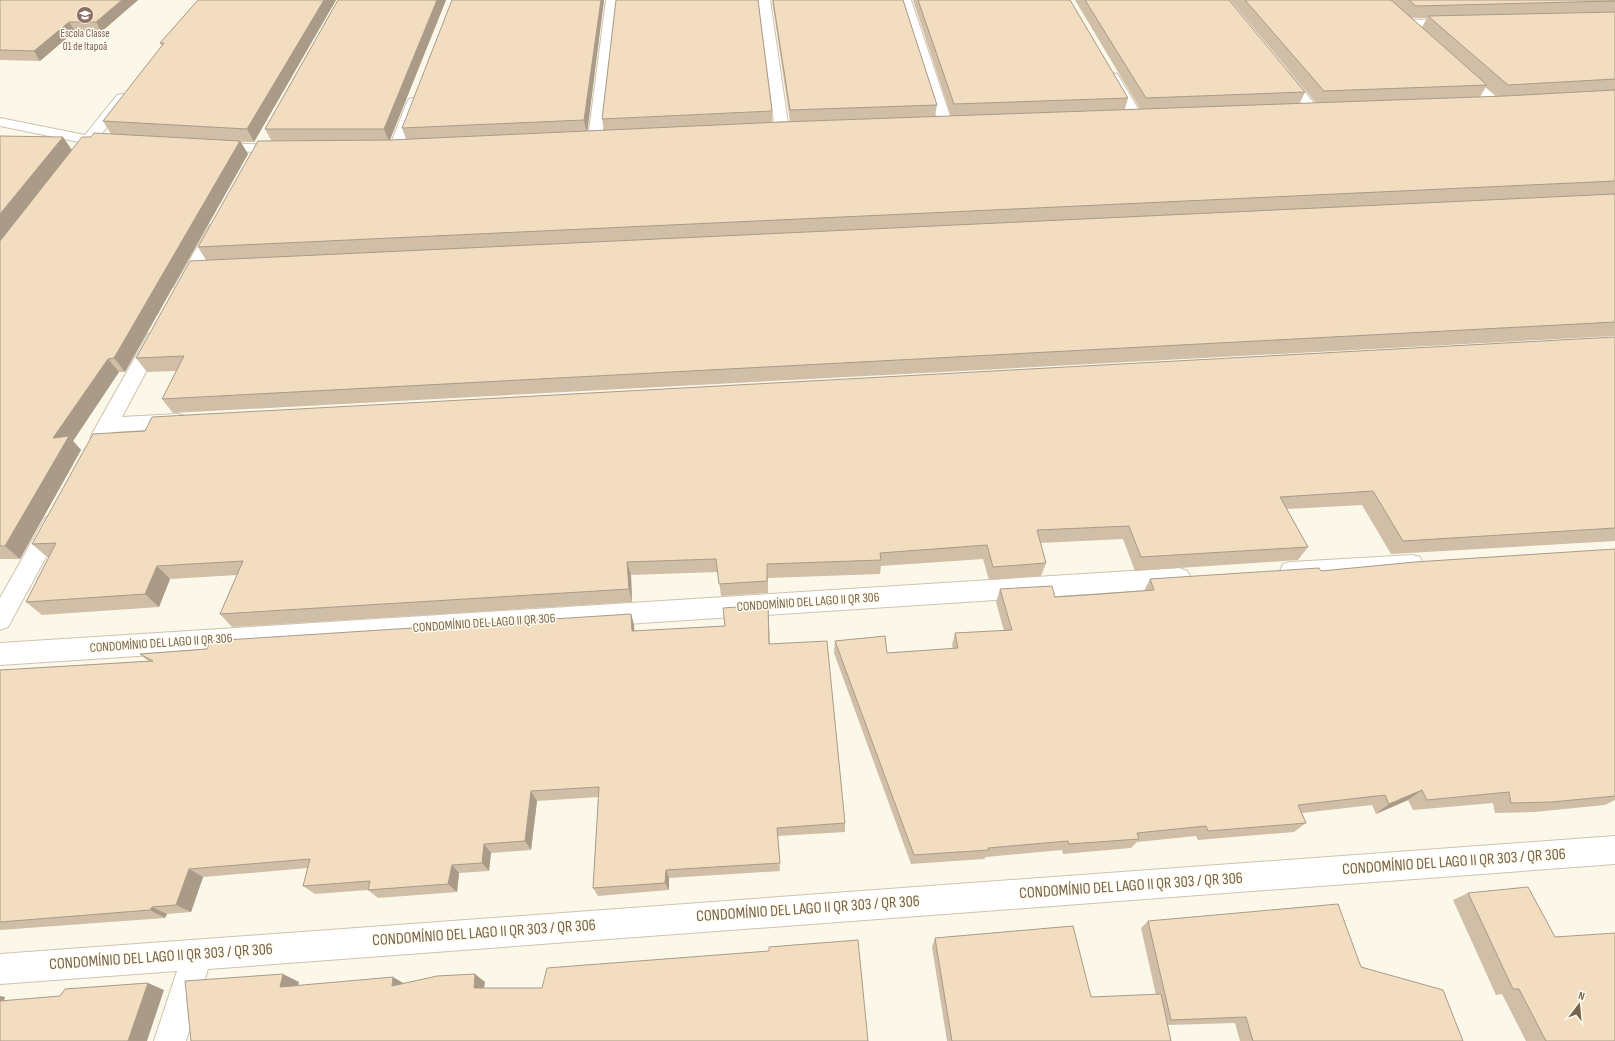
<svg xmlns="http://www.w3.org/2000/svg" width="1615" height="1041" font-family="'Sofia Sans Condensed',sans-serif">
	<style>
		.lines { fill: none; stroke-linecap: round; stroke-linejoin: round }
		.minor-casing { stroke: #cfc2ae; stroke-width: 2 }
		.minor { fill: #fff; fill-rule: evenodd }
		.wall { fill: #d0bea6; fill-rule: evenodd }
		.shaded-wall { fill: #a99b87 }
		.building { fill: #f2ddc1; stroke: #a99b87 }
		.labels { text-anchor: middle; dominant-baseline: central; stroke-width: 3; stroke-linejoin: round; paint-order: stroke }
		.far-education-label { font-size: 11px; fill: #785e54; stroke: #fffcef }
		.street-label { font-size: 13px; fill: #77634c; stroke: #fffcef }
		.near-street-label { font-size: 16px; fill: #77634c; stroke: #fffcef }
	</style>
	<rect width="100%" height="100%" fill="#fcf8e9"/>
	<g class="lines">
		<g class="minor-casing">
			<g id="minor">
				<path d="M606,0H618L602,139L600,142L595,143L590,142L588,139Z"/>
				<path d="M758,0H770L789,130L787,133L782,134L777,133L775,130Z"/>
				<path d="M899,0H911L953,125L951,128L946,129L941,128L939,125Z"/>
				<path d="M1454,19L1458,20L1460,23L1458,26L1407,28L1403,27L1401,24L1403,21L1407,20Z"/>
				<path d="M1461,69L1466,70L1501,101L1503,104L1501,107L1496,108L1491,107L1456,76L1454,73L1456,70Z"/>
				<path d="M1283,71L1288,72L1318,108L1320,111L1318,114L1313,115L1308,114L1278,78L1276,75L1278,72Z"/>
				<path d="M1112,73L1117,74L1119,77L1143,117L1141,120L1136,121L1131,120L1129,117L1105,77L1107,74Z"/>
				<path d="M122,94L127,95L129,98L100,136L114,138L116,141L114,144L93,145C88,151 85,154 77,152L75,149L79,142L0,126V118L85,135L117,95Z"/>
				<path d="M414,98L419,99L421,102L403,148L401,151L396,152L391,151L389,148L407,102L409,99Z"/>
				<path d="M215,143L283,145L288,146L290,149L288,152L283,153L210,150L208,147L210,144Z"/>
				<path d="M216,223L222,225L224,228L192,287L189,291L183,293L177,291L174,287L208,228L210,225Z"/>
				<path d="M155,332L162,334L164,338L122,417L178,414L185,416L188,421L185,426L178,428L113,432L108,441L101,443L94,441L91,436L97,425L146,338L148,334Z"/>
				<path d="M53,515L61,518L64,524L8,627L0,630V598L45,518Z"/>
				<path d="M1412,555L1420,557L1423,564L1420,571L1412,573L1291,580L1283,578L1280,571L1283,564L1291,562Z"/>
				<path d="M1179,568L1187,571L1191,578L1187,585L1179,588L0,665V643Z"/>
				<path d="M1615,836V864L208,969L186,1041H154L177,971L0,984V954Z"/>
			</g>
		</g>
		<use href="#minor" class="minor"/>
	</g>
	<g class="wall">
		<path d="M0,0H138L101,32L75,31L40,61L0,60Z"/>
		<path d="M198,0H336L254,142H241L248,154L125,372H119L73,441L81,450L20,559H0V136L72,150L91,137L111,134L103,121L162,46L160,43Z"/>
		<path d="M338,0H446L390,140L406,139L402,128L604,0L587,131L604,130L602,119L772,111V122L790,121L772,0H903L937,105L935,116H951L913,0H1070L1128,98L1125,109H1140L1075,0H1229L1305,92L1300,103H1316L1230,0H1615V336L173,413L162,399L176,371L147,372L136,358L206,260L198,247L271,140L265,129ZM1412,18H1427L1422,27ZM1486,87L1497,96L1480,97Z"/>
		<path d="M1615,337V541L1391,554L1362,505L1287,509L1308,547L1298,560L1135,571L1123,539L1040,543L1046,563L1041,576L989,580L983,559L881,566L880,574L768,578V593L721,596L718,572L631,575L632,602L232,627L220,614L237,575L170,579L159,607L42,615L26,602L49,557H47L32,544Z"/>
		<path d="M1615,549V800L1605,805L1535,812L1495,813L1493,803L1413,810L1408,800L1376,814L1372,805L1302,813L1306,823L1294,832L1198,840L1196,836L1137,842L1131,848L1063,854L1062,850L986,857L984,859L911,864L834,653L835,641L887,653L953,649L952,645L955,633L1004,631L996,602L1000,589L1055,597L1087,595L1144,591L1150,579L1321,571Z"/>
		<path d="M768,605L770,644L845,823V832L778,836L780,871L669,878V890L598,896L593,888L599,797L537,801L531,850L491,853L489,871L459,873L457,892L378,898L368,890L315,894L303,886L308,868L203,877L191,912L167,914L165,918L0,930V670L148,661L140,654L631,614L634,625V631L725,626Z"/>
		<path d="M1468,893L1555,937L1615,1041H1526L1502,994L1496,995L1453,900Z"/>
		<path d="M1148,921L1361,967L1463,1041H1240L1235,1023L1168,1025L1171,1041H947L932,947L935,938L1091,997L1156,995L1141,928Z"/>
	</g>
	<g class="shaded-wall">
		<path d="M122,0H138L101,32L96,22Z"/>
		<path d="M324,0H336L254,142L247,129Z"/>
		<path d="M437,0H446L389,142L384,129Z"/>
		<path d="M601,0H604L587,134L584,120Z"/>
		<path d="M69,22L75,31L40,61L34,51Z"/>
		<path d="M63,137L72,150L0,242V214Z"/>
		<path d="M240,141L248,154L125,372L114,358Z"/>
		<path d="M108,359L119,372L73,441L81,450L20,559L5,546L53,438Z"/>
		<path d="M627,562L631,575L632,602L629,589Z"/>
		<path d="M157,566L170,579L159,607L145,594Z"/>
		<path d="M631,614L634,625L635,643L632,631Z"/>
		<path d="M1422,790L1408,800L1376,814L1389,804Z"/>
		<path d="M531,791L537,801L531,850L525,841Z"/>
		<path d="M484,844L491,853L489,871L482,863Z"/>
		<path d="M452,865L459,873L457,892L448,884Z"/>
		<path d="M189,869L203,877L191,912L176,905Z"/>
		<path d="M666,870L669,878V890L665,883Z"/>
		<path d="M152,907L167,914L165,918L150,910Z"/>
		<path d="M283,974L299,982L296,994L280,987Z"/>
		<path d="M475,974L485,982L483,995L474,988Z"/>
		<path d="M393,977L405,984L392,986Z"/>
		<path d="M148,983L164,990L147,1041H128Z"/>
		<path d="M0,996L5,997L2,1008H0Z"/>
	</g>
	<g class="building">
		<path d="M0,0H122L96,22H69L34,51L0,50Z"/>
		<path d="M198,0H324L247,129L103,121L164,43H160Z"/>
		<path d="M338,0H437L384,129H265Z"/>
		<path d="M452,0H601L584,120L402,128Z"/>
		<path d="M616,0H758L772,111L602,119Z"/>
		<path d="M773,0H903L937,105L790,110Z"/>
		<path d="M918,0H1070L1128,98L954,104Z"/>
		<path d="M1085,0H1229L1305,92L1146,98Z"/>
		<path d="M1245,0H1391L1487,85L1324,91Z"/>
		<path d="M1409,0H1615V1L1416,6Z"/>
		<path d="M1615,12V79L1508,85L1428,16Z"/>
		<path d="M1615,90V181L198,247L258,141L391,140L782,122L1505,96Z"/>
		<path d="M94,133L240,141L114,358L108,359L53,438L69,436L5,546H0V241L82,137H91Z"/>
		<path d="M0,136L63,137L0,214Z"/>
		<path d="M1615,194V322L162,399L184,356L136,358L190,261Z"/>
		<path d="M1615,337V528L1403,541L1373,491L1280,497L1308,547L1141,557L1129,526L1037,530L1046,563L993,567L987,545L880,553L881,560L767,564V581L719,584L716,559L627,562L629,589L220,614L243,561L157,566L145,594L26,602L56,543L32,544L93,434L145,431L152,417Z"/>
		<path d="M1615,549V796L1552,802L1511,803L1509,792L1427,800L1422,790L1389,804L1385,795L1298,805L1306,823L1208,831L1206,826L1137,833L1139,839L1069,844L1068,841L988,848L989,850L914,855L835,641L885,636L887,653L958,648L955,633L1012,630L1000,589L1052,586L1055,597L1087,595L1154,590L1150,579L1319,568L1321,571L1415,562Z"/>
		<path d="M768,605L769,644L827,641L845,823L777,828L780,863L666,870L665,883L593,888L599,787L531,791L525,841L484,844L482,863L452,865L448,884L368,890L370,881L303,886L310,859L189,869L176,905L152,907L150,910L0,922V670L153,661L140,654L207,649L210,641L631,614L632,631L725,626L723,608Z"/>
		<path d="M1528,887L1555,937L1615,933V1041H1546L1519,989H1513L1468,893Z"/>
		<path d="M1338,904L1361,967L1443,990L1463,1041H1253L1246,1017L1171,1020L1148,921Z"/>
		<path d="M1073,926L1091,997L1161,994L1171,1041H952L935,938Z"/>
		<path d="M858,940L868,1041H191L185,981L283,974L280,987L393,977L392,986L437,976L475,974L474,988H542L547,968L769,951V947Z"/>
		<path d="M148,983L128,1041H0V1001L60,996L65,989Z"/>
	</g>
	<defs>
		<g id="school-disc" transform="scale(0.9)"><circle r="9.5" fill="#8d6e63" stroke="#fffcef"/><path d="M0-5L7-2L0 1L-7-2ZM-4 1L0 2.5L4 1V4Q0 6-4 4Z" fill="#fff"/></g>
	</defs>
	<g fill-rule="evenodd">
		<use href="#school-disc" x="85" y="15"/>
	</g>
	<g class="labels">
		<g class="far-education-label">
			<text x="85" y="33">Escola Classe<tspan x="85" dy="13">01 de Itapoã</tspan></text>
		</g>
		<g class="street-label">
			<text transform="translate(808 602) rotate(-4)">CONDOMÍNIO DEL LAGO II QR 306</text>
			<text transform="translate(484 623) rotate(-4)">CONDOMÍNIO DEL LAGO II QR 306</text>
			<text transform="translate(161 643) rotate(-4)">CONDOMÍNIO DEL LAGO II QR 306</text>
		</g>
		<g class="near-street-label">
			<text transform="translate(1454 862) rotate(-4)">CONDOMÍNIO DEL LAGO II QR 303 / QR 306</text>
			<text transform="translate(1131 886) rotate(-4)">CONDOMÍNIO DEL LAGO II QR 303 / QR 306</text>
			<text transform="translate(808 909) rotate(-4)">CONDOMÍNIO DEL LAGO II QR 303 / QR 306</text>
			<text transform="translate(484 933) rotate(-4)">CONDOMÍNIO DEL LAGO II QR 303 / QR 306</text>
			<text transform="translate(161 957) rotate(-4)">CONDOMÍNIO DEL LAGO II QR 303 / QR 306</text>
		</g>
	</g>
	<g transform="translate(1579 1005) rotate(16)" stroke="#fffcef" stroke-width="3" paint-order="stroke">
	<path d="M0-3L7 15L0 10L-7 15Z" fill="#77634c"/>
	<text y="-6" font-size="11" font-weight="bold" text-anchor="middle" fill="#77634c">N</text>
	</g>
</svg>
